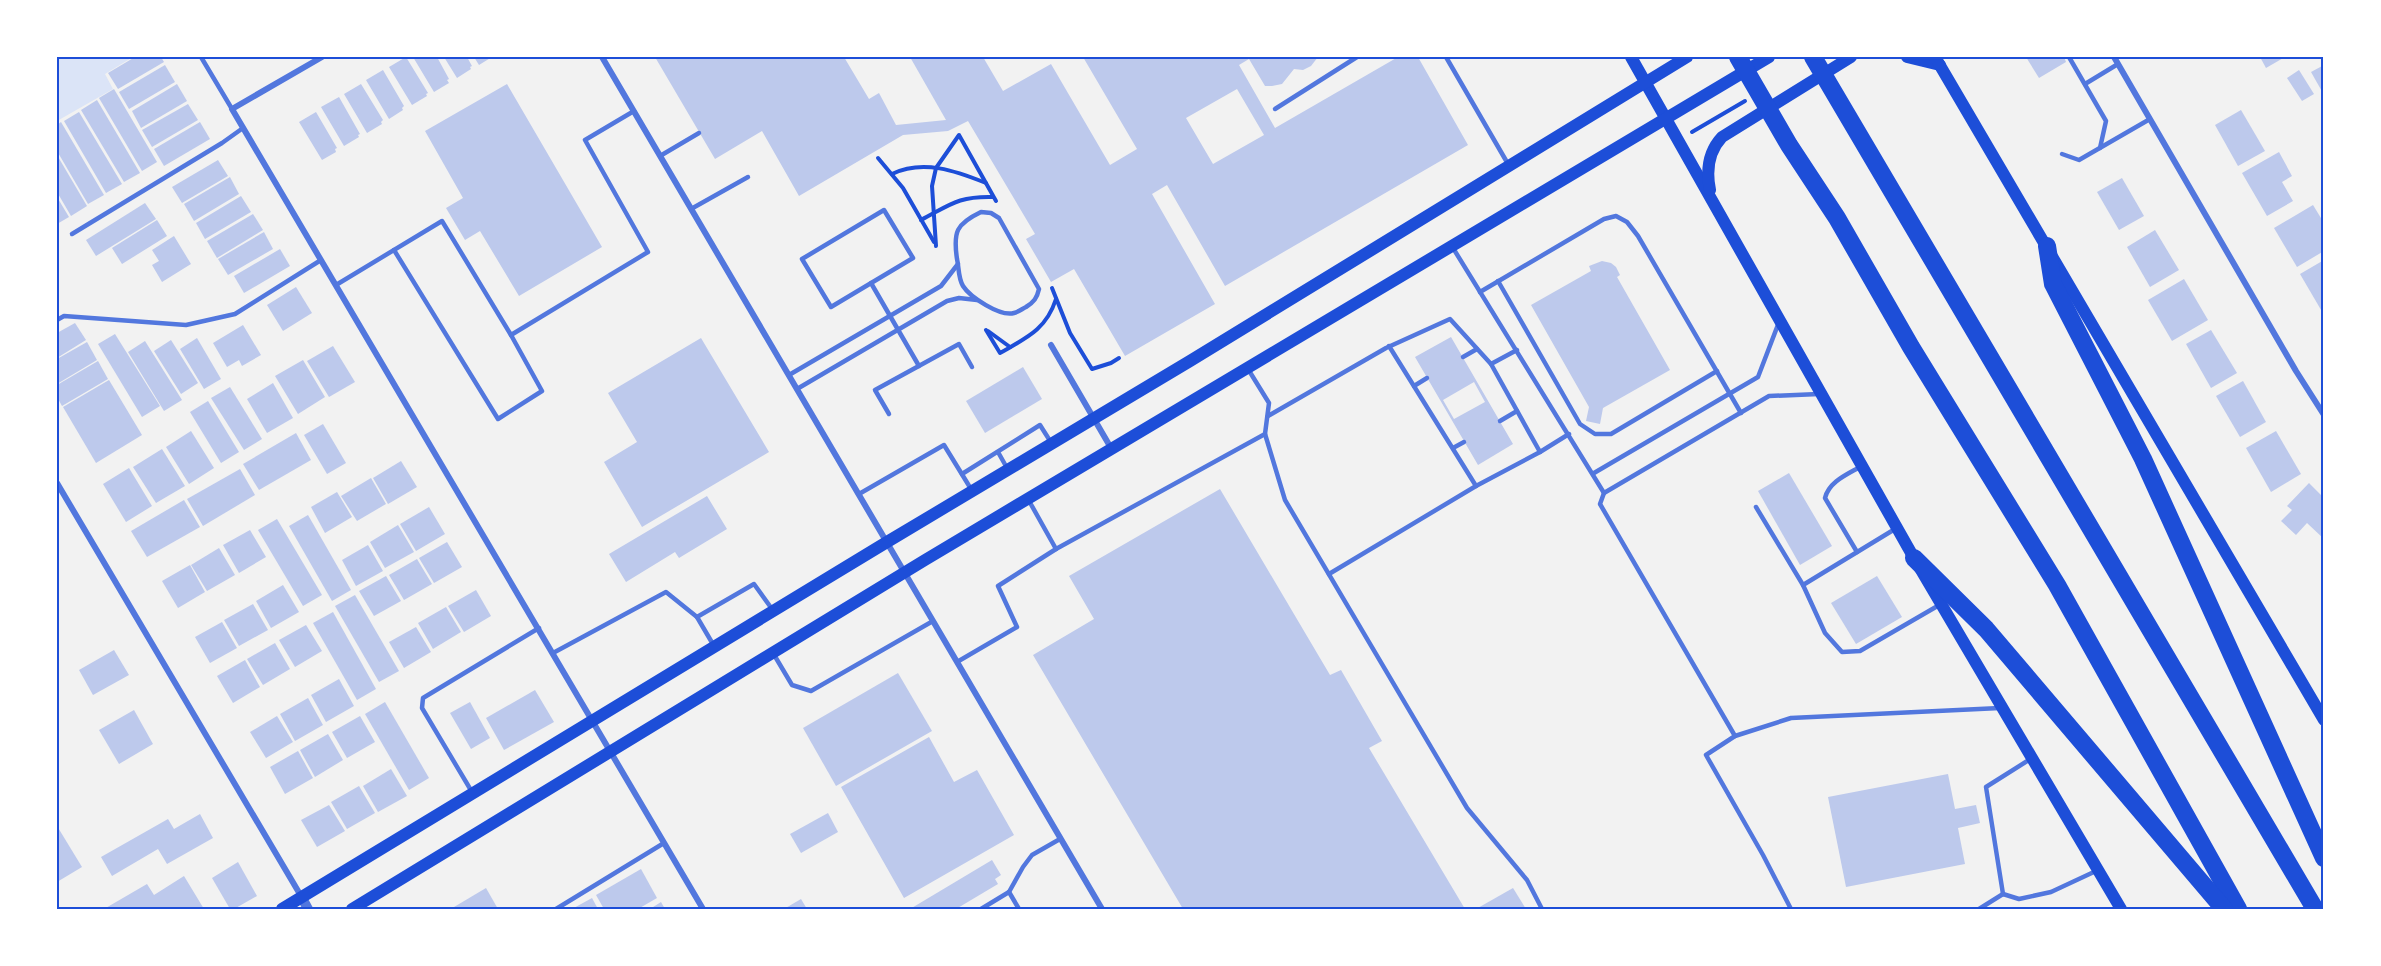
<svg xmlns="http://www.w3.org/2000/svg" width="2381" height="966" font-family="Literata,serif">
	<style>
		.green { fill: #dbe4f7 }
		.building { fill: #bdc9ec; fill-rule: evenodd }
		.lines { fill: none; stroke-linecap: round; stroke-linejoin: round }
		.path { stroke: #1d4ed8; stroke-width: 4 }
		.service { stroke: #5277de; stroke-width: 4.5 }
		.minor { stroke: #5277de; stroke-width: 6 }
		.tertiary { stroke: #5277de; stroke-width: 10 }
		.secondary { stroke: #1d4ed8; stroke-width: 12 }
		.motorway { stroke: #1d4ed8; stroke-width: 18 }
		.neatline { fill: none; stroke: #1d4ed8; stroke-width: 2 }
	</style>
	<rect width="100%" height="100%" fill="#f2f2f2"/>
	<path class="green" d="M57,57H133L105,74L113,89L57,121Z"/>
	<g class="building">
		<path d="M135,57H161L164,62L118,89L108,73Z"/>
		<path d="M406,57L428,93L426,94L427,96L412,105L389,67Z"/>
		<path d="M413,57H437L449,79L447,80L449,83L434,92Z"/>
		<path d="M444,57H467L472,66L470,67L471,69L457,78Z"/>
		<path d="M474,57H492L479,65Z"/>
		<path d="M655,57H844L869,99L879,93L896,125L946,120L910,57H983L1003,91L1051,64L1110,165L1137,149L1083,57H1318L1311,66L1303,70L1294,69L1282,84L1272,86H1265L1249,59L1239,65L1275,128L1398,57H1418L1468,145L1225,286L1167,185L1152,194L1215,304L1125,356L1074,269L1051,282L1026,239L1035,234L968,121L948,131L903,135L799,196L762,131L715,159ZM1237,89L1264,135L1213,164L1186,118Z"/>
		<path d="M2026,57H2064L2066,62L2039,78Z"/>
		<path d="M2260,57H2285L2266,68Z"/>
		<path d="M165,65L175,82L129,109L119,92Z"/>
		<path d="M2324,65V95L2311,72Z"/>
		<path d="M383,70L404,106L402,108L403,110L389,119L366,80Z"/>
		<path d="M2299,70L2314,94L2302,101L2287,78Z"/>
		<path d="M177,84L187,101L141,128L132,111Z"/>
		<path d="M361,84L383,120L381,122L382,124L367,133L344,94Z"/>
		<path d="M507,84L602,247L519,296L480,231L465,240L446,208L463,198L425,131Z"/>
		<path d="M114,89L157,162L142,171L99,98Z"/>
		<path d="M339,97L360,134L358,135L359,137L344,146L321,107Z"/>
		<path d="M97,100L140,173L124,182L81,110Z"/>
		<path d="M188,104L198,120L152,147L142,130Z"/>
		<path d="M2241,110L2265,151L2238,166L2215,125Z"/>
		<path d="M79,112L122,184L106,193L64,121Z"/>
		<path d="M316,112L337,148L335,149L336,152L322,160L299,122Z"/>
		<path d="M61,122L104,195L88,204L57,151V125Z"/>
		<path d="M200,122L210,139L164,166L154,149Z"/>
		<path d="M2279,152L2292,176L2282,182L2293,201L2267,216L2242,173Z"/>
		<path d="M57,155L87,206L71,216L57,192Z"/>
		<path d="M218,160L228,176L182,203L172,187Z"/>
		<path d="M230,177L239,194L194,221L184,204Z"/>
		<path d="M2122,178L2144,216L2119,230L2097,192Z"/>
		<path d="M241,196L251,212L205,239L196,223Z"/>
		<path d="M57,197L69,217L57,224Z"/>
		<path d="M145,203L156,219L96,256L86,240Z"/>
		<path d="M2313,205L2324,223V251L2297,267L2274,228Z"/>
		<path d="M253,214L263,230L217,258L207,241Z"/>
		<path d="M157,220L167,236L122,264L112,248Z"/>
		<path d="M2155,230L2179,270L2150,287L2127,247Z"/>
		<path d="M264,232L273,249L228,275L218,259Z"/>
		<path d="M174,236L191,264L162,282L152,265L159,261L152,250Z"/>
		<path d="M280,249L290,266L244,293L234,276Z"/>
		<path d="M2324,260V315L2300,274Z"/>
		<path d="M1602,261L1611,263L1616,267L1620,275L1617,277L1670,370L1603,408L1600,424L1586,421L1589,407L1531,305L1591,271L1589,266Z"/>
		<path d="M2184,279L2208,320L2172,341L2148,300Z"/>
		<path d="M296,287L312,313L283,331L267,305Z"/>
		<path d="M75,323L86,340L57,358V333Z"/>
		<path d="M243,325L261,355L242,366L239,360L227,367L213,343Z"/>
		<path d="M2211,330L2237,373L2211,388L2186,344Z"/>
		<path d="M115,334L160,406L142,417L98,344Z"/>
		<path d="M1451,337L1513,444L1478,465L1415,357ZM1474,382L1485,402L1454,419L1443,400Z"/>
		<path d="M197,338L221,379L204,389L180,349Z"/>
		<path d="M701,338L769,452L642,527L604,462L637,442L608,393Z"/>
		<path d="M171,340L198,383L181,394L154,351Z"/>
		<path d="M145,341L182,400L164,411L128,352Z"/>
		<path d="M87,342L97,360L57,384V359Z"/>
		<path d="M333,346L355,382L329,397L307,361Z"/>
		<path d="M303,360L325,397L298,414L275,376Z"/>
		<path d="M98,361L108,379L62,406L57,397V385Z"/>
		<path d="M1023,367L1042,399L985,433L966,401Z"/>
		<path d="M109,380L142,435L96,463L63,407Z"/>
		<path d="M2243,381L2266,422L2240,437L2216,396Z"/>
		<path d="M273,383L293,418L267,433L247,399Z"/>
		<path d="M230,387L262,439L244,450L211,398Z"/>
		<path d="M208,401L239,452L221,463L190,412Z"/>
		<path d="M323,424L346,463L327,474L304,435Z"/>
		<path d="M191,431L214,468L189,484L166,447Z"/>
		<path d="M2276,431L2301,474L2271,492L2246,448Z"/>
		<path d="M296,433L311,460L259,490L243,464Z"/>
		<path d="M162,449L185,486L156,503L133,467Z"/>
		<path d="M401,461L417,487L388,504L373,478Z"/>
		<path d="M129,468L152,506L126,522L103,484Z"/>
		<path d="M240,469L255,495L203,526L187,499Z"/>
		<path d="M1789,473L1832,546L1800,565L1758,491Z"/>
		<path d="M371,478L386,504L357,521L341,496Z"/>
		<path d="M2309,483L2324,498V539L2307,523L2296,535L2281,521L2292,510L2287,506Z"/>
		<path d="M1220,489L1330,675L1341,670L1382,741L1369,748L1465,909H1183L1033,655L1094,619L1069,576Z"/>
		<path d="M337,492L352,517L325,533L311,507Z"/>
		<path d="M707,496L727,529L679,558L675,552L626,582L609,554Z"/>
		<path d="M184,500L200,527L147,557L131,531Z"/>
		<path d="M429,507L445,534L416,551L400,524Z"/>
		<path d="M308,515L351,590L332,601L289,526Z"/>
		<path d="M277,519L322,595L303,606L258,530Z"/>
		<path d="M398,525L414,552L385,568L370,542Z"/>
		<path d="M250,530L266,557L239,573L223,545Z"/>
		<path d="M447,542L462,567L434,583L419,558Z"/>
		<path d="M368,545L383,571L356,586L342,560Z"/>
		<path d="M219,548L235,575L207,591L191,565Z"/>
		<path d="M417,559L432,584L404,600L389,575Z"/>
		<path d="M190,565L205,592L178,608L162,581Z"/>
		<path d="M386,576L401,601L374,616L359,591Z"/>
		<path d="M1877,576L1902,617L1856,644L1831,603Z"/>
		<path d="M283,585L299,612L271,628L256,601Z"/>
		<path d="M476,590L491,616L464,632L448,606Z"/>
		<path d="M355,595L399,671L379,682L335,606Z"/>
		<path d="M253,604L268,630L239,646L224,620Z"/>
		<path d="M446,607L461,632L433,649L418,623Z"/>
		<path d="M333,612L376,689L357,700L313,623Z"/>
		<path d="M222,622L237,648L210,663L195,637Z"/>
		<path d="M306,625L322,651L295,667L279,640Z"/>
		<path d="M416,627L431,652L404,668L389,642Z"/>
		<path d="M275,643L290,669L263,685L247,659Z"/>
		<path d="M114,650L129,675L93,695L79,670Z"/>
		<path d="M245,660L260,687L233,703L217,676Z"/>
		<path d="M898,673L932,731L836,786L803,728Z"/>
		<path d="M339,679L354,706L326,722L311,695Z"/>
		<path d="M535,690L554,722L504,750L486,718Z"/>
		<path d="M308,698L323,725L295,741L280,714Z"/>
		<path d="M385,702L429,778L409,790L365,714Z"/>
		<path d="M470,702L490,738L471,749L450,713Z"/>
		<path d="M134,710L153,744L119,764L99,730Z"/>
		<path d="M277,716L293,742L266,758L250,732Z"/>
		<path d="M360,716L375,742L347,758L332,732Z"/>
		<path d="M328,734L343,760L315,777L300,750Z"/>
		<path d="M929,737L954,782L977,770L1014,835L904,898L841,787Z"/>
		<path d="M298,751L313,778L285,794L270,767Z"/>
		<path d="M391,769L407,796L378,812L363,786Z"/>
		<path d="M1948,774L1955,809L1976,805L1980,823L1958,828L1965,864L1846,887L1828,797Z"/>
		<path d="M359,786L375,813L347,829L331,802Z"/>
		<path d="M329,805L345,831L317,847L301,820Z"/>
		<path d="M828,813L838,832L801,853L790,834Z"/>
		<path d="M200,814L213,838L167,864L158,849L112,876L101,857L168,819L174,829Z"/>
		<path d="M57,826L82,867L57,882Z"/>
		<path d="M992,860L1001,875L995,879L998,884L956,909H910Z"/>
		<path d="M238,862L257,896L234,909H230L212,878Z"/>
		<path d="M641,869L657,898L638,909H604L596,895Z"/>
		<path d="M184,876L204,909H104L147,884L154,895Z"/>
		<path d="M486,888L498,909H455L454,907Z"/>
		<path d="M1513,888L1526,909H1476Z"/>
		<path d="M592,898L598,909H572Z"/>
		<path d="M801,899L807,909H784Z"/>
		<path d="M661,902L665,909H650Z"/>
	</g>
	<g class="lines">
		<g class="path">
			<path d="M1692,132L1745,101"/>
			<path d="M878,158L903,188L934,242"/>
			<path d="M892,174C923,159 956,171 986,183"/>
			<path d="M921,220C950,205 958,196 993,197"/>
			<path d="M936,246L932,186L936,168L959,135L996,201"/>
			<path d="M1052,288L1070,333L1092,369L1111,363L1119,358"/>
			<path d="M986,330L1000,353C1026,338 1046,330 1056,299"/>
			<path d="M988,331L1010,347"/>
		</g>
		<g class="service">
			<path d="M201,57L232,109"/>
			<path d="M1446,57L1508,164"/>
			<path d="M2069,57L2106,121L2100,148"/>
			<path d="M2085,84L2118,64"/>
			<path d="M1275,109L1357,57"/>
			<path d="M2062,154L2079,160L2150,119"/>
			<path d="M660,156L699,133"/>
			<path d="M691,209L748,177"/>
			<path d="M884,210L913,258L831,307L802,259Z"/>
			<path d="M981,212L991,213L999,218L1039,289C1037,298 1034,302 1026,307C1022,309 1018,312 1014,313C1000,317 970,297 963,286C958,278 959,267 957,259C953,232 956,224 981,212Z"/>
			<path d="M72,234L222,143L243,128"/>
			<path d="M1453,248L1604,493"/>
			<path d="M394,250L498,419L542,391L511,335"/>
			<path d="M1498,281L1580,424L1595,434H1611L1717,371"/>
			<path d="M871,283L919,366"/>
			<path d="M336,285L442,221L511,335L648,252L585,140L634,111"/>
			<path d="M1480,292L1604,219L1616,216L1627,222L1638,236L1741,413"/>
			<path d="M57,320L64,316L186,325L235,314L321,260"/>
			<path d="M1389,346L1476,486L1540,452"/>
			<path d="M1463,357L1477,349"/>
			<path d="M1491,364L1540,452L1569,434"/>
			<path d="M1248,369L1269,403L1265,434L1285,500L1467,808L1527,880L1542,909"/>
			<path d="M789,375L941,286L958,264"/>
			<path d="M1414,386L1427,378"/>
			<path d="M797,389L947,301L959,298L977,300"/>
			<path d="M1819,394L1769,396L1604,493L1600,504L1735,736L1791,718L2000,708"/>
			<path d="M889,414L875,390L959,344L972,367"/>
			<path d="M1268,416L1386,348L1450,319L1491,364L1517,350"/>
			<path d="M1500,421L1517,411"/>
			<path d="M1453,448L1464,442"/>
			<path d="M998,452L1007,468"/>
			<path d="M1594,473L1758,377L1779,322"/>
			<path d="M962,474L1040,425L1052,444"/>
			<path d="M859,494L944,445L971,489"/>
			<path d="M1756,507L1803,585"/>
			<path d="M1895,529L1803,585L1825,633L1842,652L1860,651L1941,604"/>
			<path d="M1056,549L1265,434"/>
			<path d="M1857,552L1825,498C1829,482 1846,475 1860,467"/>
			<path d="M1329,574L1476,486"/>
			<path d="M714,646L697,617L754,584L772,609"/>
			<path d="M553,653L666,592L697,617"/>
			<path d="M773,653L792,685L811,691L933,621"/>
			<path d="M957,662L1017,627L998,586L1056,549L1028,499"/>
			<path d="M1735,736L1706,755L1763,855L1791,909"/>
			<path d="M472,792L422,708L423,698L539,628"/>
			<path d="M1009,892L1019,909"/>
			<path d="M2003,894L1986,787L2032,758"/>
			<path d="M2003,894L2019,899L2051,892L2096,871"/>
			<path d="M556,909L664,843"/>
			<path d="M981,909L1009,892L1023,867L1032,855L1060,839"/>
			<path d="M1979,909L2003,894"/>
		</g>
		<g class="minor">
			<path d="M322,57L232,109L703,909"/>
			<path d="M602,57L1102,909"/>
			<path d="M2114,57L2296,371L2324,415"/>
			<path d="M1051,345L1111,448"/>
			<path d="M57,483L301,896"/>
		</g>
		<path class="tertiary" d="M301,896L308,909"/>
		<g class="secondary">
			<path d="M1631,57L1914,558L2121,909"/>
			<path d="M1907,57L1940,65"/>
			<path d="M1935,57L2324,720"/>
			<path d="M1710,190C1706,170 1708,152 1722,137L1851,57"/>
			<path d="M282,909L887,542L1190,361L1687,57"/>
			<path d="M352,909L925,560L1769,57"/>
		</g>
		<g class="motorway">
			<path d="M1738,57L1789,145L1837,218L1911,347L2057,585L2238,909"/>
			<path d="M1813,57L2315,909"/>
			<path d="M2047,246L2053,284L2143,459L2324,858"/>
			<path d="M1914,558L1986,629L2224,909"/>
		</g>
	</g>
	<rect width="2381" height="966" fill="none" stroke="#ffffff" stroke-width="117"/>
	<rect x="58" y="58" width="2264" height="850" class="neatline"/>
</svg>
